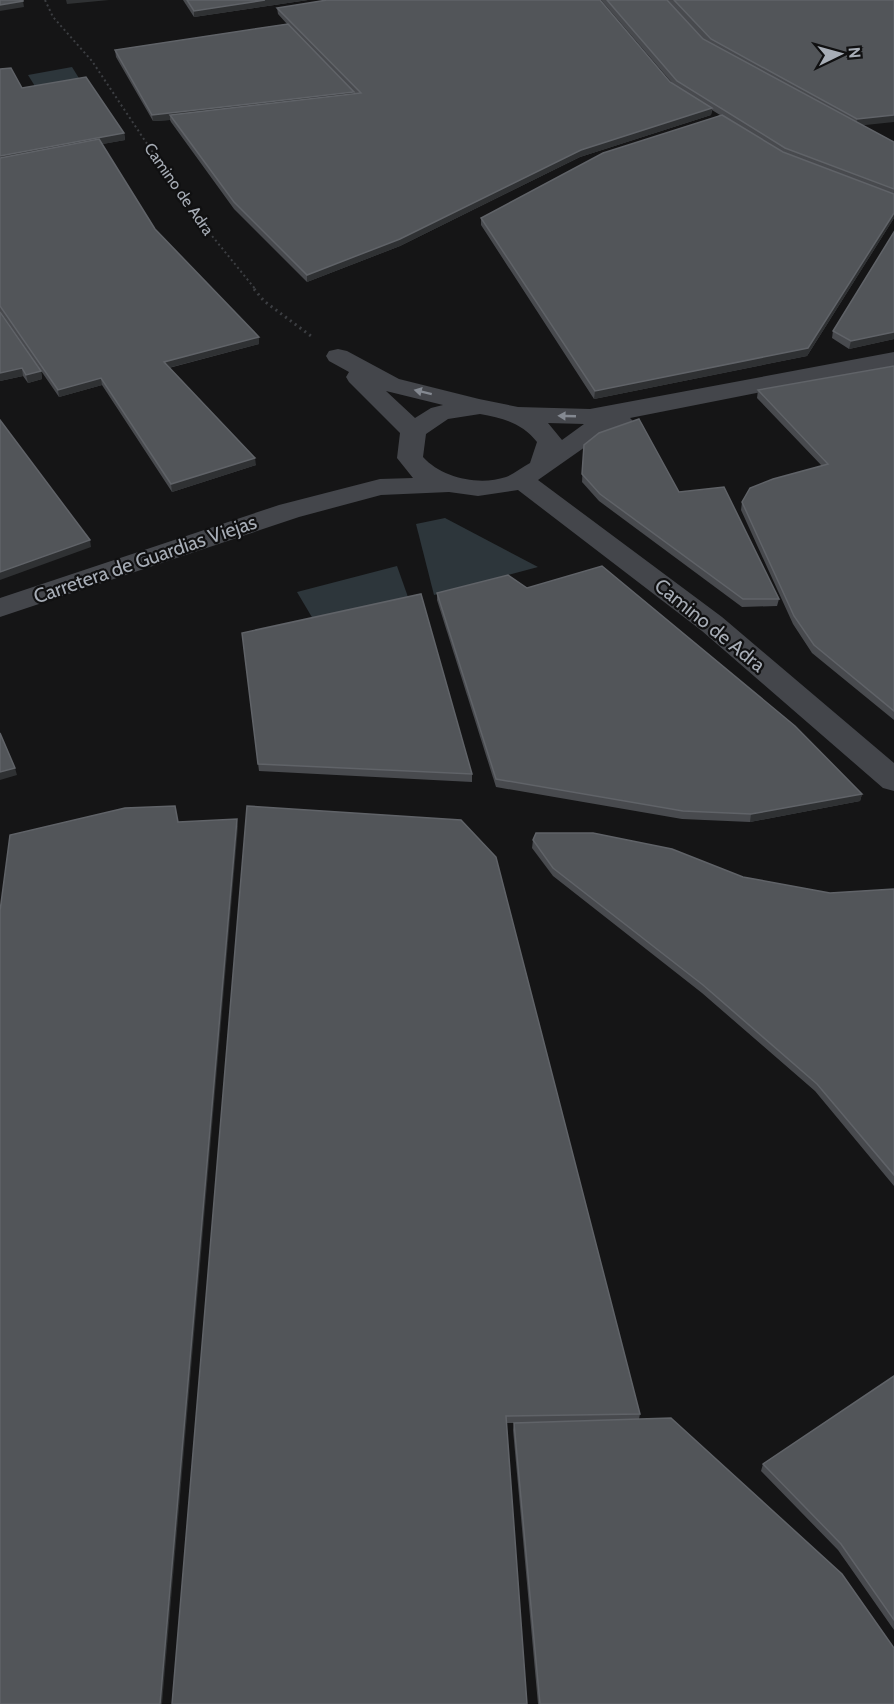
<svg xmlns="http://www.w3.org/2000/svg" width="894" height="1704" font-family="Cabin,sans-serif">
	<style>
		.water { fill: #2d363b }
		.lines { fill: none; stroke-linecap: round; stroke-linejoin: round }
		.path-far1 { stroke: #3c3e42; stroke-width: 2; stroke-dasharray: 2 3; stroke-linecap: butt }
		.path { stroke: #3c3e42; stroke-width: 3; stroke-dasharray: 2 4; stroke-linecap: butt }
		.secondary { fill: #44464b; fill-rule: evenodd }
		.wall { fill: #484a4e }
		.shaded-wall { fill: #2f3133 }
		.building { fill: #525559; stroke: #606368; stroke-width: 1.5 }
		.oneway { fill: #848991 }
		.labels { text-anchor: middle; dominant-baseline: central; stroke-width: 4.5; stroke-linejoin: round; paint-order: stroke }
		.far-street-label { font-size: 16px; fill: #a7adb6; stroke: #101011 }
		.street-label { font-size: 20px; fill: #a7adb6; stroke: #101011 }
	</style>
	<rect width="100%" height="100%" fill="#151516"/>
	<g class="water">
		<path d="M72,67L82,83L38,91L28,75Z"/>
		<path d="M445,518L538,567L434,595L416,524Z"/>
		<path d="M397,566L408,597L313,619L297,592Z"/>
	</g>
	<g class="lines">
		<path class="path-far1" d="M45,0L53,17L92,61L191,210L256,290"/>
		<path class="path" d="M254,289L264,301L311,336"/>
		<path class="secondary" d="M338,349L347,351L399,379L479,399L518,407L590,409L894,352V366L630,418L633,421L629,426L605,433L538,480L722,617L894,763V791L883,788L702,631L518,490L478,496L449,492L381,495L299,517L0,617V598L279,505L380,479L413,478L397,458L400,433L349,382L346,377L349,372L329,361L326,356L329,351ZM386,391L443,405L431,408L415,418ZM480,414C503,418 522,423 537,442L530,463C522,467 514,474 506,477C479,486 442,478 423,457L426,434L448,419ZM548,423L584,424L562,440Z"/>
	</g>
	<g class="wall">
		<path d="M183,0H308L194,17Z"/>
		<path d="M601,0H894L862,125L894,142V218L807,356L594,399L481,225V218L720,115L712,110L711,115L580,157L400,246L307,282L234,209L171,122L170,120L153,121L116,57L115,50L287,24L278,14L277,8L670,82L673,84Z"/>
		<path d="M0,69L22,88L124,133L125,140L102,144L155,229L259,344L169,368L256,465L172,492L102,385L59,397L0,311Z"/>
		<path d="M894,232V339L849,349L832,338L833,331Z"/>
		<path d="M0,312L41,371L42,379L28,383L23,376L0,381Z"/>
		<path d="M894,366V720L812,653L793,624L741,510L742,502L822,466L757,398L758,390Z"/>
		<path d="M584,445L679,492L779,599L777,606L742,607L599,501L582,482Z"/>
		<path d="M527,588L862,794L860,801L750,822L682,819L496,787L437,600V593Z"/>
		<path d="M242,633L472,774V782L259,771Z"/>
		<path d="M247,806L640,1414L639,1419L894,1704H538L513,1430L514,1423H527H506Z"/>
		<path d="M533,840L743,877L830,893L894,889V1186L815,1091L702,993L553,876L532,848Z"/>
		<path d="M894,1376V1630L838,1550L761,1471L763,1464Z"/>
	</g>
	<g class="shaded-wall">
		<path d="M66,0H109L67,4Z"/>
		<path d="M265,0H308L194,17V11Z"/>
		<path d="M23,1L24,7L0,11V5Z"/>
		<path d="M354,92V99L170,115V120L153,121L152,115Z"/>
		<path d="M712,108L711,115L580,157L400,246L307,282V275L581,150Z"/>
		<path d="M894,115V122L856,126L857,119Z"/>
		<path d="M124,133L125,140L0,163V156Z"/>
		<path d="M894,213V218L807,356L594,399L595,391Z"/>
		<path d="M894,332V339L849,349L851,341Z"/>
		<path d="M259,337V344L164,369V362Z"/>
		<path d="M22,368L23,376L0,381V373Z"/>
		<path d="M41,371L42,379L28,383L26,375Z"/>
		<path d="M101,378L102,385L59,397L58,390Z"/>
		<path d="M255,458L256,465L172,492L171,484Z"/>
		<path d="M90,540L91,547L0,580V572Z"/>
		<path d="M15,768L17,775L0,780V772Z"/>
		<path d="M862,794L860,801L750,822L751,814Z"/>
		<path d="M237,819L238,827L162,1704H160Z"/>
	</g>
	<g class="building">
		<path d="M0,0H23V1L0,5Z"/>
		<path d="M187,0H265L194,11Z"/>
		<path d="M327,0H600L670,82L712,108L581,150L400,239L307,275L234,202L170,115L361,93L277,8Z"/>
		<path d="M607,0H667L703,39L894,142V189L785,148L677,81Z"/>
		<path d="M674,0H894V115L857,119L711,39Z"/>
		<path d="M288,24L354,92L152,115L115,50Z"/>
		<path d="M11,68L22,88L86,77L124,133L0,156V69Z"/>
		<path d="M722,115L783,152L894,194V213L808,348L595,391L481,218L603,153Z"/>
		<path d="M99,139L155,229L259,337L164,362L255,458L171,484L101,378L58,390L0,306V158Z"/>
		<path d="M894,232V332L851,341L833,331Z"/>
		<path d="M0,312L41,371L26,375L22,368L0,373Z"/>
		<path d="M894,366V711L814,645L794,616L742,502L750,488L773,479L828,464L758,390Z"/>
		<path d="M639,419L679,492L724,487L779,599H743L600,494L582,474L584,445L599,433Z"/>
		<path d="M0,420L90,540L0,572Z"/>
		<path d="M602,566L795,726L862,794L751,814L683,811L496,779L437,593L508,575L527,588Z"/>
		<path d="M421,594L472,774L258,764L242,633Z"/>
		<path d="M0,733L15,768L0,772Z"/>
		<path d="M175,806L178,822L237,819L160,1704H0V911L10,835L125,808Z"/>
		<path d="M247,806L461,820L496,857L640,1414L506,1416L527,1704H172Z"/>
		<path d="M536,833H593L672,849L743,877L830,893L894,889V1175L817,1084L703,985L553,868L533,840Z"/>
		<path d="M894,1376V1620L841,1544L763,1464Z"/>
		<path d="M671,1418L842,1574L894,1648V1704H540L514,1423Z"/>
	</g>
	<defs><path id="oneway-solid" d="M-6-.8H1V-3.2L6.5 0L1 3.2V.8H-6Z" transform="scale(1.5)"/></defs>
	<g class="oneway">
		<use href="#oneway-solid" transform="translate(423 392) rotate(-166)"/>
		<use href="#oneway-solid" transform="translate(567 416) rotate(-178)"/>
	</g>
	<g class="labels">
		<g class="far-street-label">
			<text transform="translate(179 189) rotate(55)">Camino de Adra</text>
		</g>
		<g class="street-label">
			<text transform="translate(145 559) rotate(-19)">Carretera de Guardias Viejas</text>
			<text transform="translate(710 625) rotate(39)">Camino de Adra</text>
		</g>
	</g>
	<g transform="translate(840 54) rotate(85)" stroke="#101011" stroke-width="4.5" paint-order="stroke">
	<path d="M0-4.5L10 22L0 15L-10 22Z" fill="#a7adb6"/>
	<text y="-9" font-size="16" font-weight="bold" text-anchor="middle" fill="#a7adb6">N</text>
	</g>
</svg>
